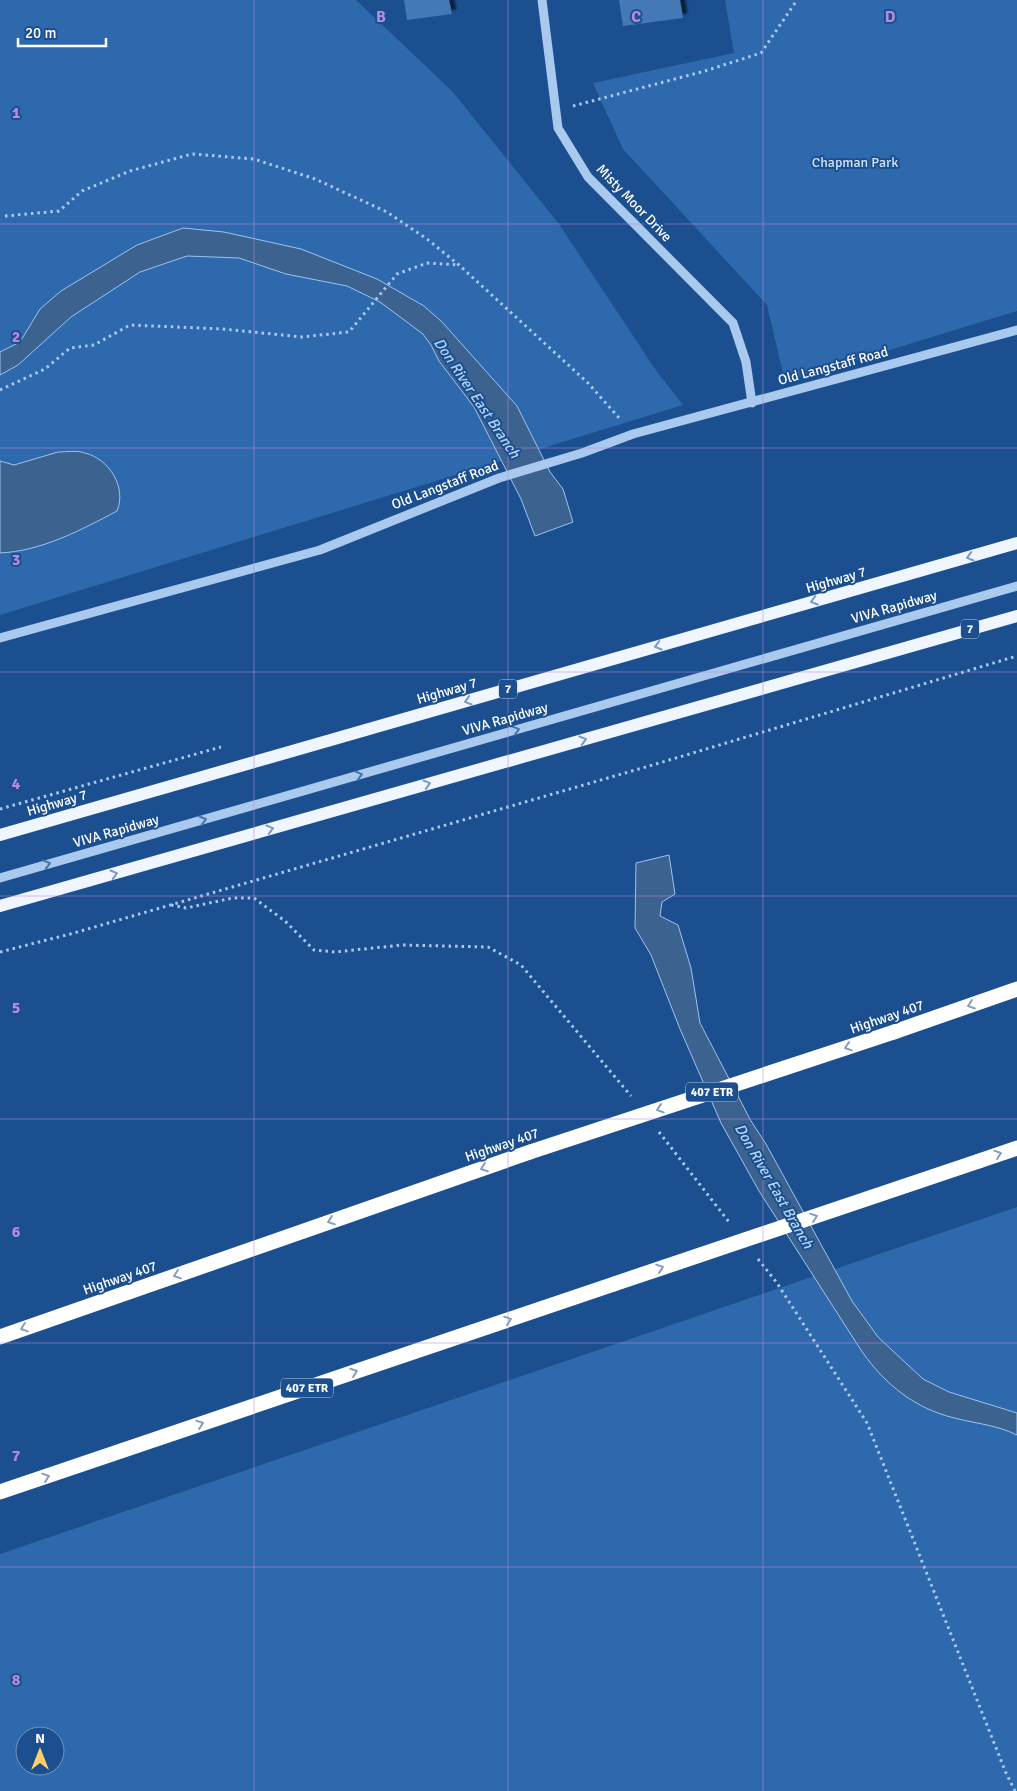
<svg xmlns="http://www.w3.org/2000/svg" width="1017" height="1791" font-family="Signika,sans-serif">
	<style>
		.green { fill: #2e69ad; fill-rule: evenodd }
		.water { fill: #3c6290; stroke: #9cc4f0 }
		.building { fill: #4478b7; filter: url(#shadow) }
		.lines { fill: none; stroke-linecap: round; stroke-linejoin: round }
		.path { stroke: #a9c9ee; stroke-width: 3; stroke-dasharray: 2.5 4; stroke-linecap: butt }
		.minor { stroke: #a9c9ee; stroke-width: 9 }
		.major { stroke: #f0f6ff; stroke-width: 12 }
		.highway { stroke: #fff; stroke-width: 15 }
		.highway-bridge { stroke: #fff; stroke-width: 15 }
		.oneway { stroke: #7b9ac1 }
		.oneway2 { stroke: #4674ac }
		.oneway3 { stroke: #829ec1 }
		.grid { fill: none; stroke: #b68bdc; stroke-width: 1; stroke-opacity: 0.55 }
		.labels { text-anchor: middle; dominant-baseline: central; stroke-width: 4; stroke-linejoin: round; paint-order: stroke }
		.shield { fill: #1b4f8f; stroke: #bbcadd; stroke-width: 1 }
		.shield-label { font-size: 12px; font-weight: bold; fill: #fff }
		.park-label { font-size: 14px; fill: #cfe3fa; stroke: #1b4f8f }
		.street-label { font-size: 14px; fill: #fff; stroke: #1b4f8f }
		.water-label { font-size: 15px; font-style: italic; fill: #b5d3f5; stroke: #1b4f8f }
		.grid-label { font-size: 16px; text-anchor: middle; font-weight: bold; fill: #b68bdc; stroke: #1b4f8f; stroke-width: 4; stroke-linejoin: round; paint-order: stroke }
	</style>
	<defs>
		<filter id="shadow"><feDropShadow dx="4.5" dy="-4.5" stdDeviation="1" flood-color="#0009"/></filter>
	</defs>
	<rect width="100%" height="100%" fill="#1b4f8f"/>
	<g class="green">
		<path d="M0,0H356L452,91L559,224L657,372L683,405L0,615Z"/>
		<path d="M725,0H1017V311L785,382L767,305L623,149L593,83L734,53Z"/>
		<path d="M1017,1207V1791H0V1554ZM25,1736H55V1766H25Z"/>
	</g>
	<g class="water">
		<path d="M183,228L224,232L301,249L377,279L424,306L442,322L517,406L550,472L563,489L573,522L535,536L521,499L474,407L439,361L431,345L423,334L380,302L347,286L286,274L239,258L187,256L140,272L71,317L18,365L0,375V352L20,342L40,309L61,291L137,245Z"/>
		<path d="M58,452C66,452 77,450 85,453C109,459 127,487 117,511C81,530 42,551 0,553V461L14,465Z"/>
		<path d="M669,855L675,894L662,902L660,916L678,925L691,968L700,1023L751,1121L766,1144L852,1301L878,1337L923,1379L949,1392L1017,1413V1435C995,1424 970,1423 947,1416C909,1405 880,1379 859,1347L759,1191L721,1123L680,1029L651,955L635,928L636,863Z"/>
	</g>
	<g class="building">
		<path d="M404,0H449L452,14L407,20Z"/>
		<path d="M619,0H680L683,18L623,26Z"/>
	</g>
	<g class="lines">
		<g class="path">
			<path d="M573,106L705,71L761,53L797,0"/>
			<path d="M5,216L59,211L82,191L130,171L192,154L254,159L315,179L387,212L427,239L459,265L588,383L620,419"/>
			<path d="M0,390L45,369L70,348L94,345L130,325L223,329L302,337L349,332L397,274L427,263L459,265"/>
			<path d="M0,809L221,747"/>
			<path d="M171,905L186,908L233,898H254L285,921L314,950L335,952L402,945L488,947L521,965L631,1096"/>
			<path d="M0,952L74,933L656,764L1017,656"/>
			<path d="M659,1132L729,1222"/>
			<path d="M758,1259L777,1283L867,1423L1006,1773L1015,1791"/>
		</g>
		<g class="minor">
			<path d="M542,0L558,128L588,177L733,323L746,362L752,403"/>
			<path d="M0,638L320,550L499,478L582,453L633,434L1017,330"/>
			<path d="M0,878L1017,586"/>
		</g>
		<g class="major">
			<path d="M0,835L1017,543"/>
			<path d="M0,906L1017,616"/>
		</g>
		<g class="highway">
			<path d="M894,1032L1017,989"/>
			<path d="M979,1161L1017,1148"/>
			<path d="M0,1337L530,1152"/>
			<path d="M0,1492L614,1284"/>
		</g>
		<g class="highway-bridge">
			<path d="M530,1152L894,1032"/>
			<path d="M614,1284L979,1161"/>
		</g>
	</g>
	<defs><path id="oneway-chevron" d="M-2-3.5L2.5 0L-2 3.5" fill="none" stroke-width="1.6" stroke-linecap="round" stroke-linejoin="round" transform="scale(1.25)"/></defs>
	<g class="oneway">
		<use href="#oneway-chevron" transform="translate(970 557) rotate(164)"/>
		<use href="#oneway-chevron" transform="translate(814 601) rotate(164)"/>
		<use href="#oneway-chevron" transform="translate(658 646) rotate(164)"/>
		<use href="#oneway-chevron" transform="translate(468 701) rotate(164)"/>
		<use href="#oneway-chevron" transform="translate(583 740) rotate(-16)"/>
		<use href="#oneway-chevron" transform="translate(427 784) rotate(-16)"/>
		<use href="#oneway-chevron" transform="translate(270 829) rotate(-16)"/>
		<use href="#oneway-chevron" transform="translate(114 874) rotate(-16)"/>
	</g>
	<g class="oneway2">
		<use href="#oneway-chevron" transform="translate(516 730) rotate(-16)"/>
		<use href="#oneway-chevron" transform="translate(359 775) rotate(-16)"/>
		<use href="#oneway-chevron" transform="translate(203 820) rotate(-16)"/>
		<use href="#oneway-chevron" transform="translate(47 864) rotate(-16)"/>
	</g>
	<g class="oneway3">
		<use href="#oneway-chevron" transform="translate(971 1005) rotate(161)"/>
		<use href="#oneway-chevron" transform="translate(848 1047) rotate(162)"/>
		<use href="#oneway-chevron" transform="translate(660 1109) rotate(162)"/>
		<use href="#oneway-chevron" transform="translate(998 1154) rotate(-19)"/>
		<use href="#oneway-chevron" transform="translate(484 1168) rotate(161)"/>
		<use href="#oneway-chevron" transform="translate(814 1217) rotate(-19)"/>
		<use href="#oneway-chevron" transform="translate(331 1221) rotate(161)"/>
		<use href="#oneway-chevron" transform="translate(660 1268) rotate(-19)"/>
		<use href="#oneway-chevron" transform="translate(177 1275) rotate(161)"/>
		<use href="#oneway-chevron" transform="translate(508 1320) rotate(-19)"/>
		<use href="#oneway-chevron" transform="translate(24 1328) rotate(161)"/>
		<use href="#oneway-chevron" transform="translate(354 1372) rotate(-19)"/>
		<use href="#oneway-chevron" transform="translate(200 1424) rotate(-19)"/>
		<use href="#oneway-chevron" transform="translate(46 1477) rotate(-19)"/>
	</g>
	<path class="grid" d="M254,0V1791M508,0V1791M763,0V1791M0,224H1017M0,448H1017M0,672H1017M0,896H1017M0,1119H1017M0,1343H1017M0,1567H1017"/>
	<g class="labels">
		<g class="shield">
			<rect x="961" y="619.5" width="18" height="19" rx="4"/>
			<rect x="499" y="679.5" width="18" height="19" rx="4"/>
			<rect x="686" y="1082.5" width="52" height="19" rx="4"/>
			<rect x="281" y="1378.5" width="52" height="19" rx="4"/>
		</g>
		<g class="shield-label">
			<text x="970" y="629">7</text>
			<text x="508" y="689">7</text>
			<text x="712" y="1092">407 ETR</text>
			<text x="307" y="1388">407 ETR</text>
		</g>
		<g class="park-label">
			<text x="855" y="162">Chapman Park</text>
		</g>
		<g class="street-label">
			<text transform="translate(634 203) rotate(46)">Misty Moor Drive</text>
			<text transform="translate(833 366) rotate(-15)">Old Langstaff Road</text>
			<text transform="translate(445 485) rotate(-21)">Old Langstaff Road</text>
			<text transform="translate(836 580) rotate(-16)">Highway 7</text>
			<text transform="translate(894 607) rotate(-16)">VIVA Rapidway</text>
			<text transform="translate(447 691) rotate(-16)">Highway 7</text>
			<text transform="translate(505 719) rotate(-16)">VIVA Rapidway</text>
			<text transform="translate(57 803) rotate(-16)">Highway 7</text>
			<text transform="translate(116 831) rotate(-16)">VIVA Rapidway</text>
			<text transform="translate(887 1017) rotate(-19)">Highway 407</text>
			<text transform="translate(502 1145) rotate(-19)">Highway 407</text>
			<text transform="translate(120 1278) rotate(-19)">Highway 407</text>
		</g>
		<g class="water-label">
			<text transform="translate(477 398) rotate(56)">Don River East Branch</text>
			<text transform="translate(774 1186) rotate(60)">Don River East Branch</text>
		</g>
	</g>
	<g class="grid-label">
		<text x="381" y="22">B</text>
		<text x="636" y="22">C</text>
		<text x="890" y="22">D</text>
		<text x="16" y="118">1</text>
		<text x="16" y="342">2</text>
		<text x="16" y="565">3</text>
		<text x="16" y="789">4</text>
		<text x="16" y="1013">5</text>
		<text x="16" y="1237">6</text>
		<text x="16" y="1461">7</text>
		<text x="16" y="1685">8</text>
	</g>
	<g transform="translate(40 1751)"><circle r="24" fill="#1b4f8f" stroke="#7695bc"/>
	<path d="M0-4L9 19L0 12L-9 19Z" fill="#ffd166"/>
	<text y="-8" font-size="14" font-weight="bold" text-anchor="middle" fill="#ffffff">N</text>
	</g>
	<path d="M18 38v8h88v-8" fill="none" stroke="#ffffff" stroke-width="2.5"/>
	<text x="25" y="38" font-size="15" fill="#ffffff" stroke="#1b4f8f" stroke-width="4" paint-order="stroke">20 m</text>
</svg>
